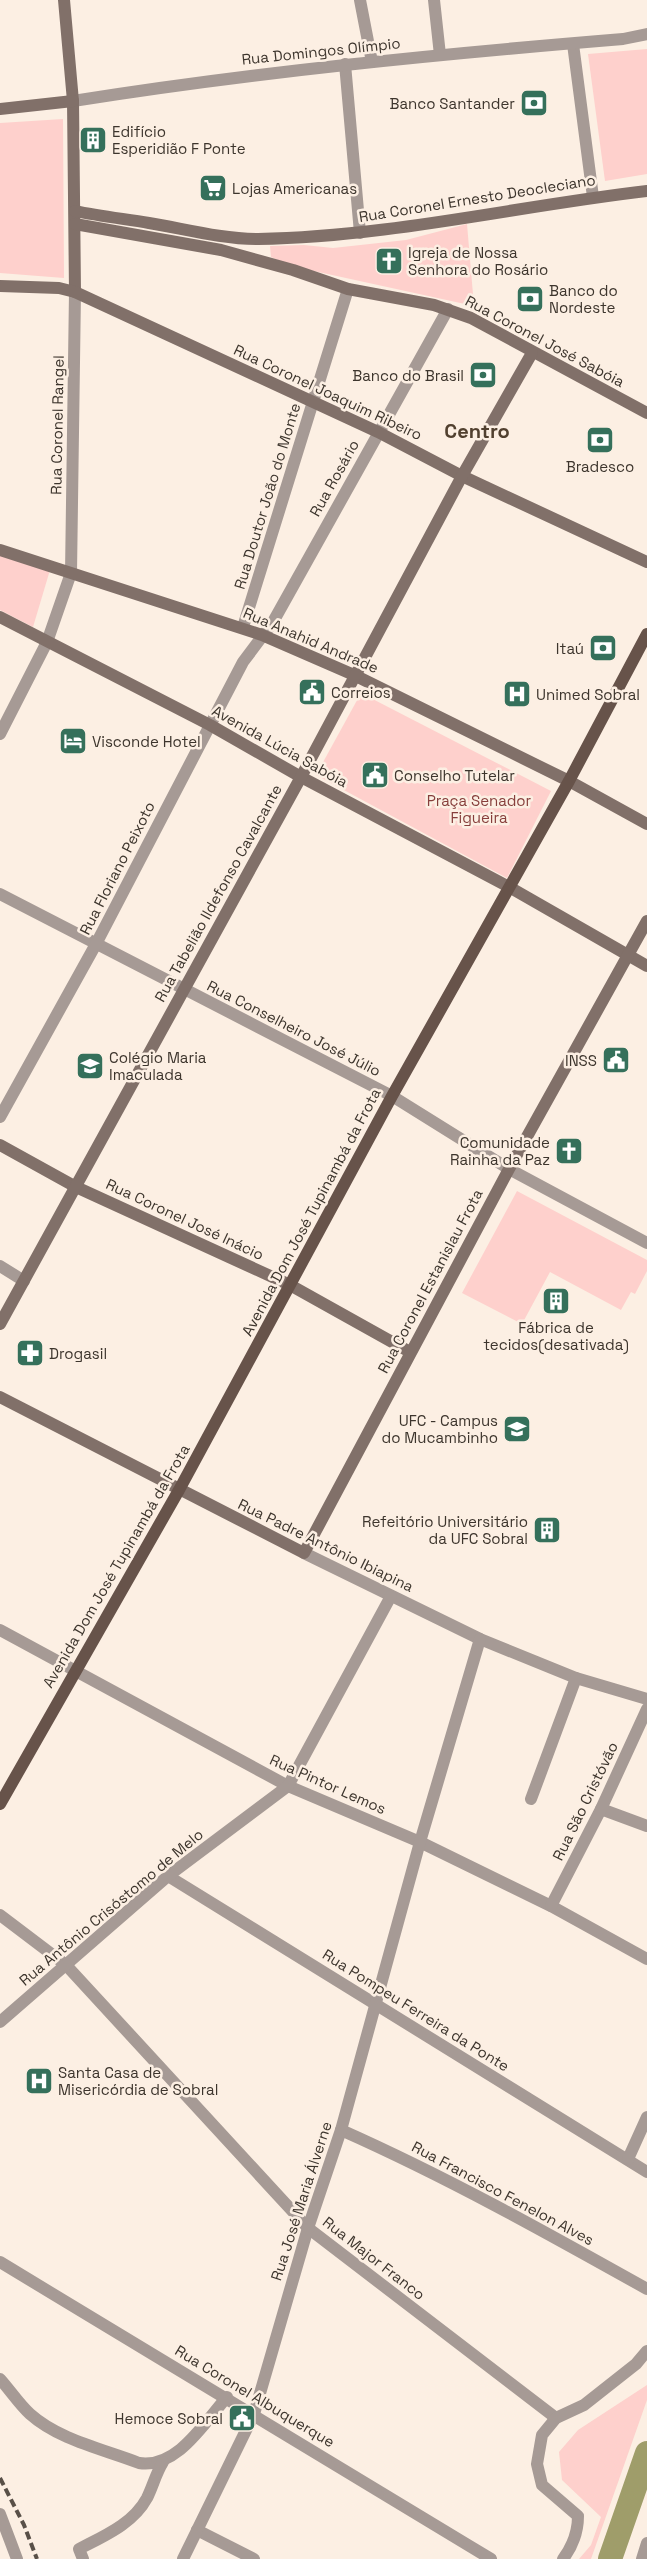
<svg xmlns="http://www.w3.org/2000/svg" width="647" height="2559" font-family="'Space Grotesk',sans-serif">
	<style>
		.green { fill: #fed0cc }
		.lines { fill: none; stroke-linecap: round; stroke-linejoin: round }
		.river { stroke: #9f9d6a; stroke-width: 24 }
		.street { stroke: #a69a95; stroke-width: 12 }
		.secondary { stroke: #817069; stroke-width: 12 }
		.primary { stroke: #67534a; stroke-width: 12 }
		.rail { stroke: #595048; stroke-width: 4; stroke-dasharray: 8 4; stroke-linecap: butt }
		.labels { text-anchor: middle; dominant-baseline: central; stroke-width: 5; stroke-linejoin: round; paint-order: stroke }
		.street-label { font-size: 15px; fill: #3d352d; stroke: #fcefe3 }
		.poi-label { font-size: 15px; fill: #3d352d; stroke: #fcefe3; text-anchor: start }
		.park-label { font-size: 15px; fill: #873f3c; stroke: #fcefe3 }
		.district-label { font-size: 20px; font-weight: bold; fill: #51402f; stroke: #fcefe3 }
	</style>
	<rect width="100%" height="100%" fill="#fcefe3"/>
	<g class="green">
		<path d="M647,49V174L605,181L588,54Z"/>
		<path d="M63,119L64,278L0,273V123Z"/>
		<path d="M467,224L474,306L291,266L271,257L270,246L304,245L333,248L406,240Z"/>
		<path d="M0,555L50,570L33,627L0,610Z"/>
		<path d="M361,693L551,791L507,878L316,775Z"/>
		<path d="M517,1191L647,1260V1271L635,1294L631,1292L621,1310L550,1272L522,1324L462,1293Z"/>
		<path d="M647,2385V2400L591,2559H579L591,2545L601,2517L562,2480L559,2452L578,2430Z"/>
	</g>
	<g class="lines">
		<path class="river" d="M610,2559L647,2453"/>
		<g class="street">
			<path d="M360,0L372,62"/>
			<path d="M434,0L440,55"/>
			<path d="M573,44L593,197"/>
			<path d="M345,64L360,233"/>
			<path d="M73,101C256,72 439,54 623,39L647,34"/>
			<path d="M243,627L348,289"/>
			<path d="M0,734L47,642L71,573L75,292"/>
			<path d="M0,894L392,1096L509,1169L647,1243"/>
			<path d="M0,1117L96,944L243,662L273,622L448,309"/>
			<path d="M0,1266L24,1281"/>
			<path d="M304,1553L480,1639L576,1678L647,1699"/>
			<path d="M0,1630L288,1786L420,1842L551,1906L647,1959"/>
			<path d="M531,1799L576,1678"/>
			<path d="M601,1809L647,1826"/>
			<path d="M168,1876L647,2172"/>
			<path d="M551,1906L601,1809L647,1709"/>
			<path d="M0,1915L66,1965L308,2228L556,2418"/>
			<path d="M0,2022L168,1876L288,1786L391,1596"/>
			<path d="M341,2130C447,2177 547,2233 647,2289"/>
			<path d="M628,2159L647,2117"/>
			<path d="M0,2262L491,2559"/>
			<path d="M0,2379C10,2390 19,2404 30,2414C59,2440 103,2449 139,2463C177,2469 204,2423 227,2397"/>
			<path d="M0,2514L17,2559"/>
			<path d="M197,2530L254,2559"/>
			<path d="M83,2559L79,2549C104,2536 133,2524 147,2498C153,2486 156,2473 163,2462"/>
			<path d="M183,2559L254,2414L308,2228L341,2130L420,1842L480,1639"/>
			<path d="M563,2559C572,2547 578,2531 578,2516L542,2485L537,2464L542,2435L556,2418L584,2405L636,2364L647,2351"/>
			<path d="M642,2559L647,2543"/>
		</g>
		<g class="secondary">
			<path d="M64,0L73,101L75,292"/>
			<path d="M0,109L73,101"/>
			<path d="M75,211C99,216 125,219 149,223C185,229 222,239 258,239C389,237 517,206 647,191"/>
			<path d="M75,224L221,250L293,270L348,289L434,305L471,318L647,413"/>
			<path d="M0,286L59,288L75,292L378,432L462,476L647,562"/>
			<path d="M0,550L262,635L354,675L569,781L647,824"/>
			<path d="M0,617L210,725L301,777L509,887L647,966"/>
			<path d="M0,1145L76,1187L290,1285L410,1352"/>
			<path d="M0,1324L301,777L462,476L532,353"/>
			<path d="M0,1397L304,1553L509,1169L647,921"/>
		</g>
		<path class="primary" d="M0,1804L179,1490L392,1096L569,781L647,634"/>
		<path class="rail" d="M0,2478L24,2525L37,2559"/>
	</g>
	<defs>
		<g id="bank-square" transform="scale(1.4375)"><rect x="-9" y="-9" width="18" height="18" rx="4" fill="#35705b" stroke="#fcefe3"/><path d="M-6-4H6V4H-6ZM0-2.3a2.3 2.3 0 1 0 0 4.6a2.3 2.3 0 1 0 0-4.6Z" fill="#fff"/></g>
		<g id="building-square" transform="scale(1.4375)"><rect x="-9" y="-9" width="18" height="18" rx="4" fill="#35705b" stroke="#fcefe3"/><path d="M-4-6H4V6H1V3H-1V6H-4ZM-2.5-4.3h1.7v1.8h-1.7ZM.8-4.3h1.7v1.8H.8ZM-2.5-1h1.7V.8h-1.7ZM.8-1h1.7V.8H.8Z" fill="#fff"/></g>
		<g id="supermarket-square" transform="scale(1.4375)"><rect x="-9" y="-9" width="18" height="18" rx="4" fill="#35705b" stroke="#fcefe3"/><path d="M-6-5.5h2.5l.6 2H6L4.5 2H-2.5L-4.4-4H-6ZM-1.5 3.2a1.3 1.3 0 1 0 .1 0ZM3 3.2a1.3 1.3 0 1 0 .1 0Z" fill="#fff"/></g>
		<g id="church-square" transform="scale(1.4375)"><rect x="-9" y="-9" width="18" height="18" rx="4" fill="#35705b" stroke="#fcefe3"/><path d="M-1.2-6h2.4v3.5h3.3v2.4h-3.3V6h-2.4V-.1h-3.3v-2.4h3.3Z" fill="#fff"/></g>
		<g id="civic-square" transform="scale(1.4375)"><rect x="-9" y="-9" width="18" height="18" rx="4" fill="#35705b" stroke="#fcefe3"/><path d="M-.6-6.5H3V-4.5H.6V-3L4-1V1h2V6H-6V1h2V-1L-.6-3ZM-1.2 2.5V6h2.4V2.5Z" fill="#fff"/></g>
		<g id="hospital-square" transform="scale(1.4375)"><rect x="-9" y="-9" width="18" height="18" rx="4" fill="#35705b" stroke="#fcefe3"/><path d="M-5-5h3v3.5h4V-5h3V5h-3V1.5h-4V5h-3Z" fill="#fff"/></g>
		<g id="hotel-square" transform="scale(1.4375)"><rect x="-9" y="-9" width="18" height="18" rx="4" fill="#35705b" stroke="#fcefe3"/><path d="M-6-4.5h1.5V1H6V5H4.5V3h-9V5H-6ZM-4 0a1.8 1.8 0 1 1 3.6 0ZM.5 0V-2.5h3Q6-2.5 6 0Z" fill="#fff"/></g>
		<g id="school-square" transform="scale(1.4375)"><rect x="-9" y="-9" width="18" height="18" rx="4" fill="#35705b" stroke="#fcefe3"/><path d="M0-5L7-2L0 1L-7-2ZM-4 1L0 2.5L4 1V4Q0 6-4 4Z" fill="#fff"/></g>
		<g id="pharmacy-square" transform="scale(1.4375)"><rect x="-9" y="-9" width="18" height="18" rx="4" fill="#35705b" stroke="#fcefe3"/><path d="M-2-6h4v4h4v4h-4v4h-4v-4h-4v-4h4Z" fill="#fff"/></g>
		<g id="university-square" transform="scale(1.4375)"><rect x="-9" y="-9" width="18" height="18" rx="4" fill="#35705b" stroke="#fcefe3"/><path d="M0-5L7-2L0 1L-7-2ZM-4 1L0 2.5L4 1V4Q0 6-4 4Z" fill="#fff"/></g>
	</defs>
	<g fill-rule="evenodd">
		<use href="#bank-square" x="534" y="103"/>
		<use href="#building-square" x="93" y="140"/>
		<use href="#supermarket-square" x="213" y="188"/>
		<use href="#church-square" x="389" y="261"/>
		<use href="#bank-square" x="530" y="299"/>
		<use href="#bank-square" x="483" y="375"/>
		<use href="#bank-square" x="600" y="440"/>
		<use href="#bank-square" x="603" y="648"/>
		<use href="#civic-square" x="312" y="692"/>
		<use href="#hospital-square" x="517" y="694"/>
		<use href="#hotel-square" x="73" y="741"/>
		<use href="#civic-square" x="375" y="775"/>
		<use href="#civic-square" x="616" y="1060"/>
		<use href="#school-square" x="90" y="1066"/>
		<use href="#church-square" x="569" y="1151"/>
		<use href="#building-square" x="556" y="1301"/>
		<use href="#pharmacy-square" x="30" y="1353"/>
		<use href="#university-square" x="517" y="1429"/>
		<use href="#building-square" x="547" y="1530"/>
		<use href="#hospital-square" x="39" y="2081"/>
		<use href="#civic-square" x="242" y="2418"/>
	</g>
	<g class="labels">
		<g class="street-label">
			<text transform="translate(321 51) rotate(-6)">Rua Domingos Olímpio</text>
			<text transform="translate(477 198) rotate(-9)">Rua Coronel Ernesto Deocleciano</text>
			<text transform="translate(545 341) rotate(28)">Rua Coronel José Sabóia</text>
			<text transform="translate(328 392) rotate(25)">Rua Coronel Joaquim Ribeiro</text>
			<text transform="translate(57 425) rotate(-89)">Rua Coronel Rangel</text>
			<text transform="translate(334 478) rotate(-61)">Rua Rosário</text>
			<text transform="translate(267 496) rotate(-73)">Rua Doutor João do Monte</text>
			<text transform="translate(311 640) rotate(23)">Rua Anahid Andrade</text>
			<text transform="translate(280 746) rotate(29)">Avenida Lúcia Sabóia</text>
			<text transform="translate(117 868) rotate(-63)">Rua Floriano Peixoto</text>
			<text transform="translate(218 893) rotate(-61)">Rua Tabelião Ildefonso Cavalcante</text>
			<text transform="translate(294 1028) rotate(27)">Rua Conselheiro José Júlio</text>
			<text transform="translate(311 1212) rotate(-62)">Avenida Dom José Tupinambá da Frota</text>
			<text transform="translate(185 1219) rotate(25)">Rua Coronel José Inácio</text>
			<text transform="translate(430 1281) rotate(-62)">Rua Coronel Estanislau Frota</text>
			<text transform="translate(326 1545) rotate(26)">Rua Padre Antônio Ibiapina</text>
			<text transform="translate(116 1566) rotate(-60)">Avenida Dom José Tupinambá da Frota</text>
			<text transform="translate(328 1784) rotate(24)">Rua Pintor Lemos</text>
			<text transform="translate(585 1801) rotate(-64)">Rua São Cristóvão</text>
			<text transform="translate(111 1907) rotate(-40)">Rua Antônio Crisóstomo de Melo</text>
			<text transform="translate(416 2010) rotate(32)">Rua Pompeu Ferreira da Ponte</text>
			<text transform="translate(503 2193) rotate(28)">Rua Francisco Fenelon Alves</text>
			<text transform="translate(301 2201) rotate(-72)">Rua José Maria Álverne</text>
			<text transform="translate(374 2258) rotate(38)">Rua Major Franco</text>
			<text transform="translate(255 2396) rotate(31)">Rua Coronel Albuquerque</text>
		</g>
		<g class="poi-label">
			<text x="515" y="103" text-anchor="end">Banco Santander</text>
			<text x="112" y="131">Edifício<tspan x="112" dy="17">Esperidião F Ponte</tspan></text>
			<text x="232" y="188">Lojas Americanas</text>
			<text x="408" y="252">Igreja de Nossa<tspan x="408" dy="17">Senhora do Rosário</tspan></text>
			<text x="549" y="290">Banco do<tspan x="549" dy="17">Nordeste</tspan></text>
			<text x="464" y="375" text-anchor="end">Banco do Brasil</text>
			<text x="600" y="466" text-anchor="middle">Bradesco</text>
			<text x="584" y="648" text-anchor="end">Itaú</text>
			<text x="331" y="692">Correios</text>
			<text x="536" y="694">Unimed Sobral</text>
			<text x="92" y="741">Visconde Hotel</text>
			<text x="394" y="775">Conselho Tutelar</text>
			<text x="109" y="1057">Colégio Maria<tspan x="109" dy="17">Imaculada</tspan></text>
			<text x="597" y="1060" text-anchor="end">INSS</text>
			<text x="550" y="1142" text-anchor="end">Comunidade<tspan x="550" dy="17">Rainha da Paz</tspan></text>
			<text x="556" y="1327" text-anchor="middle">Fábrica de<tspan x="556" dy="17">tecidos(desativada)</tspan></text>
			<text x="49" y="1353">Drogasil</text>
			<text x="498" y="1420" text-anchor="end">UFC - Campus<tspan x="498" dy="17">do Mucambinho</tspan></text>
			<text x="528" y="1521" text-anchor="end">Refeitório Universitário<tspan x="528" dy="17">da UFC Sobral</tspan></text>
			<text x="58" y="2072">Santa Casa de<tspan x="58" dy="17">Misericórdia de Sobral</tspan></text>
			<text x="223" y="2418" text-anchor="end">Hemoce Sobral</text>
		</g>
		<g class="park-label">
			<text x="479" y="800">Praça Senador<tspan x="479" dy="17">Figueira</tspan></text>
		</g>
		<g class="district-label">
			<text x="477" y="431">Centro</text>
		</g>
	</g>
</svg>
